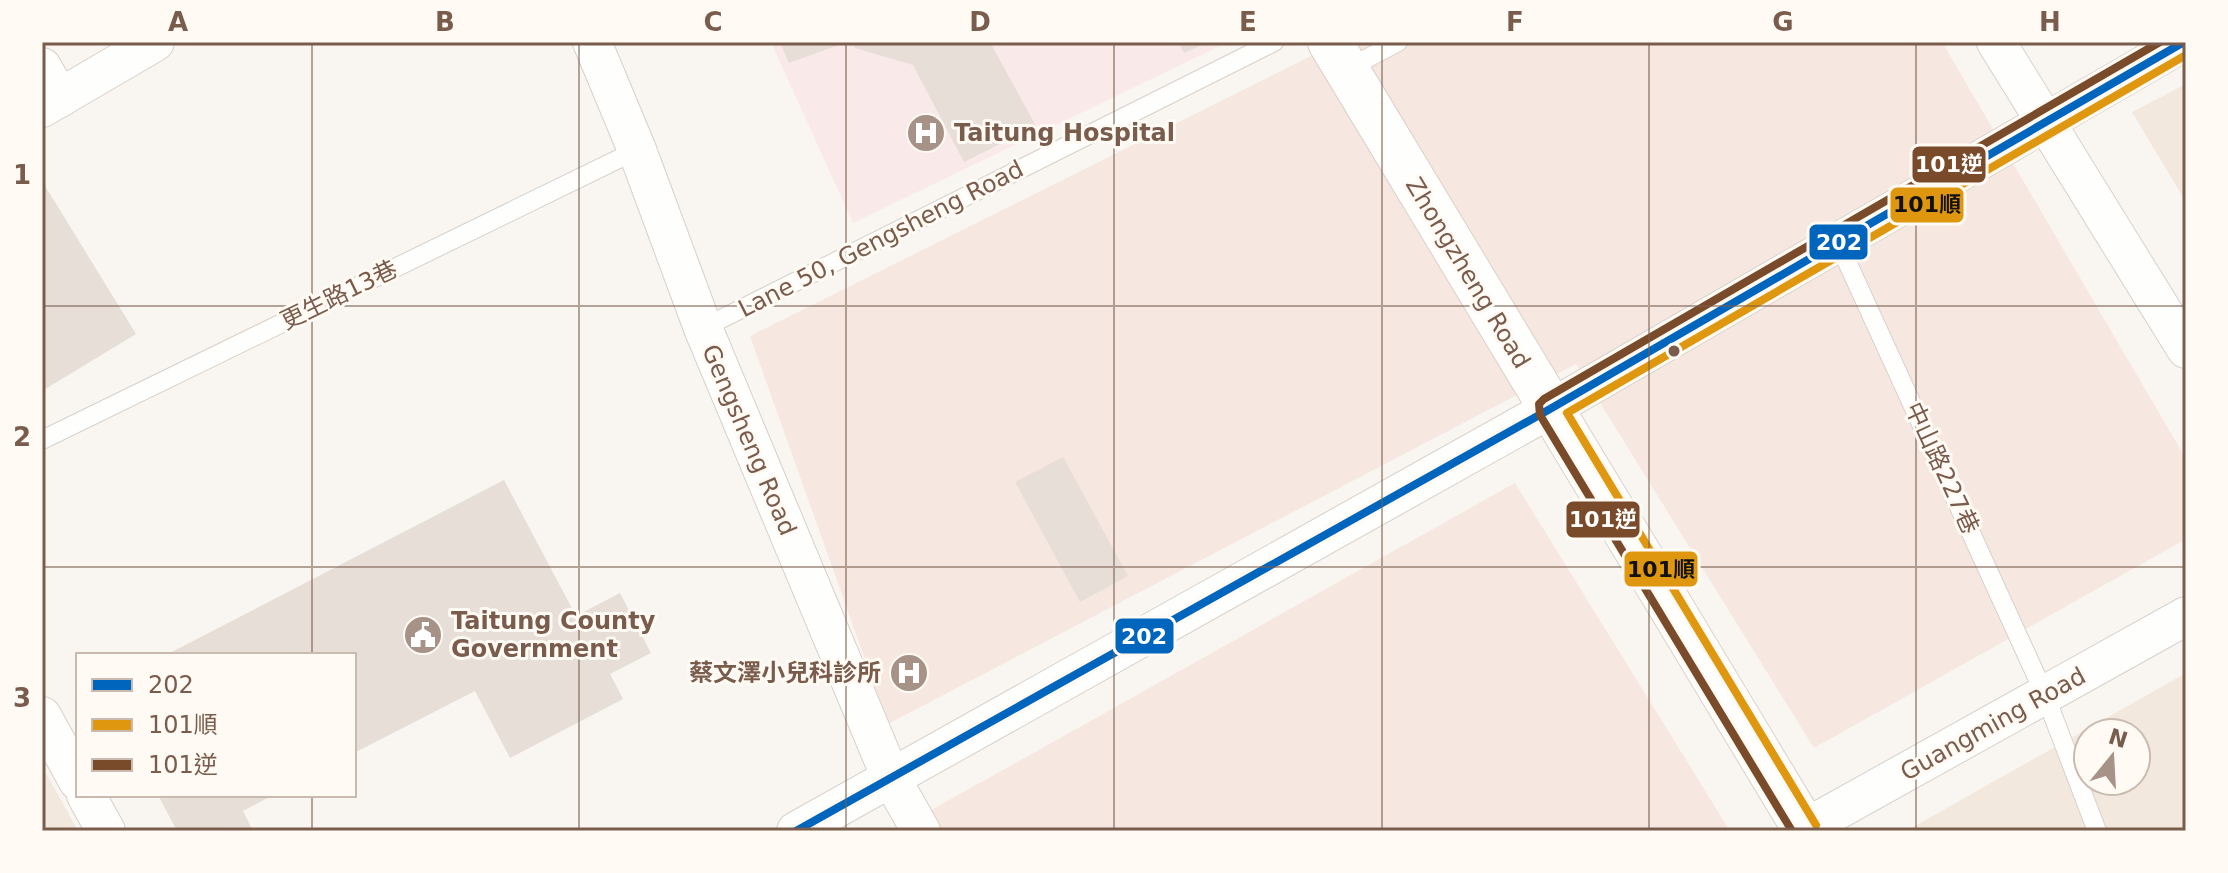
<svg xmlns="http://www.w3.org/2000/svg" width="2228" height="873" font-family="'DejaVu Sans','Noto Sans TC',sans-serif">
	<style>
		.residential { fill: #f2e8de; fill-rule: evenodd }
		.commercial { fill: #f6e8e1 }
		.medical { fill: #fae9e9 }
		.building { fill: #e6ded7 }
		.lines { fill: none; stroke-linecap: round; stroke-linejoin: round }
		.lane-casing { stroke: #d7d1cb; stroke-width: 20 }
		.street-casing { stroke: #d7d1cb; stroke-width: 40 }
		.secondary-casing { stroke: #d9d2cb; stroke-width: 46 }
		.lane { stroke: #fefefd; stroke-width: 18 }
		.street { stroke: #fefefd; stroke-width: 38 }
		.secondary { stroke: #fefefd; stroke-width: 44 }
		.bus-1-casing { stroke: #fffaf3; stroke-width: 14 }
		.bus-2-casing { stroke: #fffaf3; stroke-width: 14 }
		.bus-3-casing { stroke: #fffaf3; stroke-width: 14 }
		.bus-1 { stroke: #0065bd; stroke-width: 8 }
		.bus-2 { stroke: #de970f; stroke-width: 8 }
		.bus-3 { stroke: #7a4b2a; stroke-width: 8 }
		.grid { fill: none; stroke: #7a5c4d; stroke-width: 2; stroke-opacity: 0.55 }
		.bus-dot { fill: #7a5c4d; stroke: #fffaf3; stroke-width: 3 }
		.labels { text-anchor: middle; dominant-baseline: central; stroke-width: 6; stroke-linejoin: round; paint-order: stroke }
		.poi-label { font-size: 24px; font-weight: bold; fill: #7a5c4d; stroke: #fffaf3; text-anchor: start }
		.street-label { font-size: 24px; fill: #7a5c4d; stroke: #fffaf3 }
		.line-badge { stroke: #fffaf3; stroke-width: 3 }
		.badge-label { font-size: 22px; text-anchor: middle; font-weight: bold; fill: #fff }
		.pale-badge-label { font-size: 22px; text-anchor: middle; font-weight: bold; fill: #111 }
		.neatline { fill: none; stroke: #7a5c4d; stroke-width: 3 }
		.grid-label { font-size: 26px; text-anchor: middle; font-weight: bold; fill: #7a5c4d }
	</style>
	<rect width="100%" height="100%" fill="#f9f5f0"/>
	<g class="residential">
		<path d="M2186,84V202L2132,112Z"/>
		<path d="M2186,673V831H1906ZM2088,733H2136V781H2088Z"/>
		<path d="M42,766L78,831H42Z"/>
	</g>
	<g class="commercial">
		<path d="M1339,42H1942L2186,459V539L1814,748L1576,364L888,724L750,336Z"/>
		<path d="M1515,483L1730,831H894Z"/>
	</g>
	<path class="medical" d="M771,42H1228L853,223Z"/>
	<g class="building">
		<path d="M780,42H847L789,63Z"/>
		<path d="M853,42H990L1036,126L964,162L913,65L855,48Z"/>
		<path d="M1178,42H1208L1184,53Z"/>
		<path d="M42,181L136,334L42,391Z"/>
		<path d="M1063,457L1128,576L1080,602L1015,482Z"/>
		<path d="M504,480L576,616L620,593L651,653L610,674L623,699L510,758L475,691L354,753V655H166Z"/>
		<path d="M158,795H273L243,811L253,831H177Z"/>
	</g>
	<g class="lines">
		<g class="lane-casing">
			<g id="lane">
				<path d="M1345,70L1398,42"/>
				<path d="M1838,242L2045,695L2097,831"/>
				<path d="M703,328L1274,42"/>
				<path d="M42,440L637,150"/>
			</g>
		</g>
		<g class="street-casing">
			<g id="street">
				<path d="M592,42L637,150L703,328L891,778L921,831"/>
				<path d="M1996,42L2186,349"/>
				<path d="M42,67L60,98"/>
				<path d="M42,108L155,42"/>
				<path d="M42,716L78,781"/>
				<path d="M86,795L106,831"/>
				<path d="M796,831L1550,409L2184,42"/>
				<path d="M1800,831L2186,616"/>
			</g>
		</g>
		<g class="secondary-casing">
			<path id="secondary" d="M1330,42L1806,831"/>
		</g>
		<use href="#lane" class="lane"/>
		<use href="#street" class="street"/>
		<use href="#secondary" class="secondary"/>
		<g class="bus-1-casing">
			<path id="bus-1" d="M796,831L1550,409L2184,42"/>
		</g>
		<g class="bus-2-casing">
			<path id="bus-2" d="M1816,825L1567,413L2186,55"/>
		</g>
		<g class="bus-3-casing">
			<path id="bus-3" d="M1792,831L1540,415L1539,404L1544,399L2160,42"/>
		</g>
		<use href="#bus-1" class="bus-1"/>
		<use href="#bus-2" class="bus-2"/>
		<use href="#bus-3" class="bus-3"/>
	</g>
	<path class="grid" d="M312,42V655M579,42V831M846,42V831M1114,42V831M1382,42V831M1649,42V831M1916,42V831M42,306H2186M42,567H2186M312,795V831"/>
	<defs>
		<g id="hospital-disc" transform="scale(2)"><circle r="9.5" fill="#a69286" stroke="#fffaf3"/><path d="M-5-5h3v3.5h4V-5h3V5h-3V1.5h-4V5h-3Z" fill="#fff"/></g>
		<g id="civic-disc" transform="scale(2)"><circle r="9.5" fill="#a69286" stroke="#fffaf3"/><path d="M-.6-6.5H3V-4.5H.6V-3L4-1V1h2V6H-6V1h2V-1L-.6-3ZM-1.2 2.5V6h2.4V2.5Z" fill="#fff"/></g>
	</defs>
	<g fill-rule="evenodd">
		<use href="#hospital-disc" x="926" y="133"/>
		<use href="#civic-disc" x="423" y="635"/>
		<use href="#hospital-disc" x="909" y="673"/>
	</g>
	<circle class="bus-dot" cx="1674" cy="351" r="7"/>
	<g class="labels">
		<g class="poi-label">
			<text x="954" y="133">Taitung Hospital</text>
			<text x="451" y="621">Taitung County<tspan x="451" dy="28">Government</tspan></text>
			<text x="881" y="673" text-anchor="end">蔡文澤小兒科診所</text>
		</g>
		<g class="street-label">
			<text transform="translate(881 239) rotate(-27)">Lane 50, Gengsheng Road</text>
			<text transform="translate(1468 273) rotate(59)">Zhongzheng Road</text>
			<text transform="translate(339 295) rotate(-26)">更生路13巷</text>
			<text transform="translate(749 440) rotate(67)">Gengsheng Road</text>
			<text transform="translate(1942 468) rotate(65)">中山路227巷</text>
			<text transform="translate(1993 724) rotate(-29)">Guangming Road</text>
		</g>
	</g>
	<g class="line-badge">
		<rect x="1911" y="145" width="76" height="39" rx="8" fill="#7a4b2a"/>
		<rect x="1889" y="186" width="76" height="38" rx="8" fill="#de970f"/>
		<rect x="1808" y="223" width="61" height="38" rx="8" fill="#0065bd"/>
		<rect x="1565" y="500" width="76" height="39" rx="8" fill="#7a4b2a"/>
		<rect x="1623" y="550" width="76" height="38" rx="8" fill="#de970f"/>
		<rect x="1114" y="617" width="61" height="38" rx="8" fill="#0065bd"/>
	</g>
	<g class="badge-label">
		<text x="1949" y="172">101逆</text>
		<text x="1839" y="250">202</text>
		<text x="1603" y="527">101逆</text>
		<text x="1144" y="644">202</text>
	</g>
	<g class="pale-badge-label">
		<text x="1927" y="212">101順</text>
		<text x="1661" y="577">101順</text>
	</g>
	<rect width="2228" height="873" fill="none" stroke="#fffaf3" stroke-width="88"/>
	<rect x="76" y="653" width="280" height="144" fill="#fffaf3" stroke="#cabbb1" stroke-width="2"/>
	<rect x="92" y="679" width="40" height="12" fill="#0065bd" stroke="#cabbb1" stroke-width="2"/>
	<text x="148" y="693" font-size="24" fill="#7a5c4d">202</text>
	<rect x="92" y="719" width="40" height="12" fill="#de970f" stroke="#cabbb1" stroke-width="2"/>
	<text x="148" y="733" font-size="24" fill="#7a5c4d">101順</text>
	<rect x="92" y="759" width="40" height="12" fill="#7a4b2a" stroke="#cabbb1" stroke-width="2"/>
	<text x="148" y="773" font-size="24" fill="#7a5c4d">101逆</text>
	<g transform="translate(2112 757) rotate(18)"><circle r="38" fill="#fffaf3" stroke="#cabbb1" stroke-width="2"/>
	<path d="M0-6L14 30L0 20L-14 30Z" fill="#a69286"/>
	<text y="-12" font-size="22" font-weight="bold" text-anchor="middle" fill="#7a5c4d">N</text>
	</g>
	<rect x="44" y="44" width="2140" height="785" class="neatline"/>
	<g class="grid-label">
		<text x="178" y="31">A</text>
		<text x="445" y="31">B</text>
		<text x="713" y="31">C</text>
		<text x="980" y="31">D</text>
		<text x="1248" y="31">E</text>
		<text x="1515" y="31">F</text>
		<text x="1783" y="31">G</text>
		<text x="2050" y="31">H</text>
		<text x="22" y="184">1</text>
		<text x="22" y="446">2</text>
		<text x="22" y="707">3</text>
	</g>
</svg>
